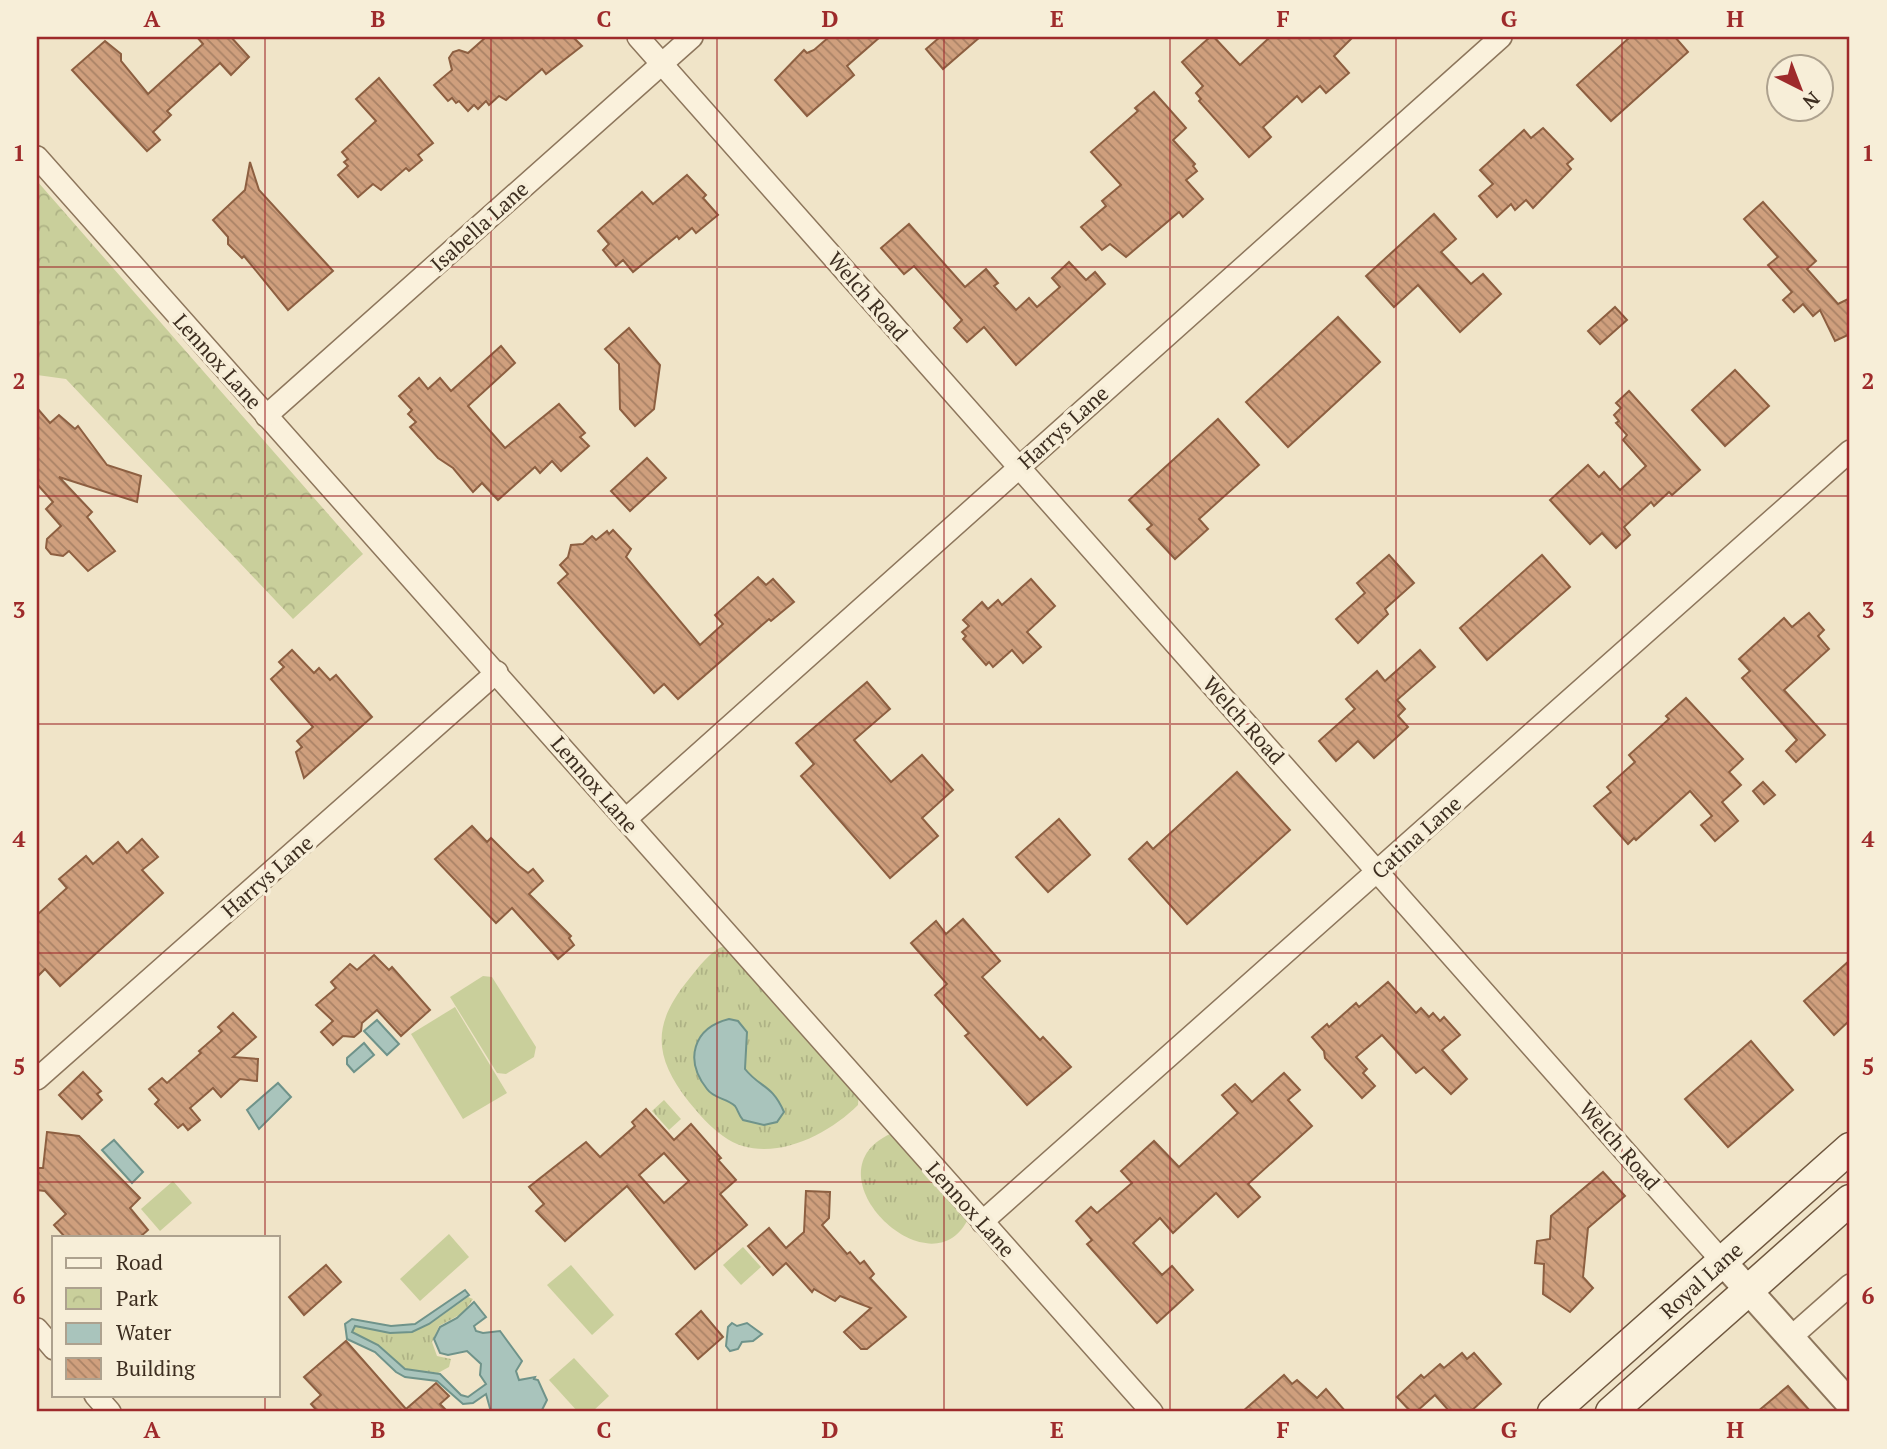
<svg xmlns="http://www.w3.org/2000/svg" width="1887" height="1449" font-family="'PT Serif',serif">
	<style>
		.grass { fill: url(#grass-tufts) }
		.park { fill: url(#park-crowns) }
		.pitch { fill: #c9cf9b }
		.water { fill: #a9c4bc; stroke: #6f938a; stroke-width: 2 }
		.building { fill: url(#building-back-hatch); stroke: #8d5f41; stroke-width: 2; fill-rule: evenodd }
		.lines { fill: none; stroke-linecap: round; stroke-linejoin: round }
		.minor-casing { stroke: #8d765c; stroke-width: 24 }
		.tertiary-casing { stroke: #8d765c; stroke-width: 30 }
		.secondary-casing { stroke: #6f573f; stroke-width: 33 }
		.minor { stroke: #faf1dc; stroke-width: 21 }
		.tertiary { stroke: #faf1dc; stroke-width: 26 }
		.secondary { stroke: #faf1dc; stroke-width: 30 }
		.grid { fill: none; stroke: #9e2a2b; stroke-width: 2; stroke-opacity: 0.55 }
		.labels { text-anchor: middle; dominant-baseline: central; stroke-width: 7; stroke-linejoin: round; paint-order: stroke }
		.street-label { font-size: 21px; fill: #3d2e20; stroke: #f7eed8 }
		.neatline { fill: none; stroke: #9e2a2b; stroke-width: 2.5 }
		.grid-label { font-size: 23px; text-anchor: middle; font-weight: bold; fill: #9e2a2b }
	</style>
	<defs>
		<pattern id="grass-tufts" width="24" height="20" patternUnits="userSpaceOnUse" patternTransform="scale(1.75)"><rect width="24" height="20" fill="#c9cf9b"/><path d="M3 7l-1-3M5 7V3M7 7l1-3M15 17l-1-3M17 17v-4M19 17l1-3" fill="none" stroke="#aeb285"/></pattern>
		<pattern id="park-crowns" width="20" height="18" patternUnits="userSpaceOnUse" patternTransform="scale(1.75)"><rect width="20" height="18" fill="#c9cf9b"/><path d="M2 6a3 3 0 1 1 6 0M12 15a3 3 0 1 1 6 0" fill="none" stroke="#aeb285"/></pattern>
		<pattern id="building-back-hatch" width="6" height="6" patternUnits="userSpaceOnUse" patternTransform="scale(1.75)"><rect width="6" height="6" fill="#cf9f7d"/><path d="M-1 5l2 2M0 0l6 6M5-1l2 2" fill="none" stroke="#a98266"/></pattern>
	</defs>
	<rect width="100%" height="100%" fill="#f0e4c8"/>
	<g class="grass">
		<path d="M724,946L762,981L859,1091L858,1105C826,1137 765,1167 723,1136C710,1127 699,1114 689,1102C653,1056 652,1024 689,979C699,967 710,951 724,946Z"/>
		<path d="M664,1100L681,1119L669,1130L652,1111Z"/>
		<path d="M895,1132L969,1217C932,1299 799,1169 895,1132Z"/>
		<path d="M468,1297L473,1299L463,1313L439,1326L432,1342L437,1356L451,1359L449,1367L438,1373L405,1369L378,1345L352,1332L355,1326L391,1333L440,1317Z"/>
	</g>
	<path class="park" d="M37,181L363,554L293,619L66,379L37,375Z"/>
	<g class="pitch">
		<path d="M483,976L492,977L536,1047L534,1057L506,1074L497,1073L450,997Z"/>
		<path d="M455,1007L507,1093L463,1119L411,1034Z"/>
		<path d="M173,1181L192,1203L160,1231L141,1209Z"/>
		<path d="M449,1234L469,1257L420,1301L400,1279Z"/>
		<path d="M743,1247L761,1267L741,1285L723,1265Z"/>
		<path d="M571,1265L614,1315L592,1335L547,1285Z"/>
		<path d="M574,1358L609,1396L592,1412H578L549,1380Z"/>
	</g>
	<g class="water">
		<path d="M729,1019L738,1021L747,1032L745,1069C760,1088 772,1084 784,1112L777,1122L764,1125L743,1120C739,1116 738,1110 735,1106C727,1098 714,1099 707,1089C684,1060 693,1028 729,1019Z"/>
		<path d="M377,1020L399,1044L387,1055L364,1031Z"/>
		<path d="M364,1043L374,1055L354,1072L347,1064V1058Z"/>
		<path d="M278,1083L291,1097L259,1129L247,1110Z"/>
		<path d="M114,1140L143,1172L132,1183L102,1150Z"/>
		<path d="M465,1290L469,1295L429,1324L412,1332L390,1333L355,1326L352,1332L378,1345L405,1369L440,1374L461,1395L468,1397L486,1384L480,1375L481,1364L467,1351L448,1355L440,1353L434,1339L440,1327L457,1318L474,1302L486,1317L474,1326L476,1331L483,1333L500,1331L522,1361L516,1371L519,1380L535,1377L534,1379L538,1380L547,1400L541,1412H491L486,1394L473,1403L463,1404L437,1381L405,1377L396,1372L375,1352L347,1339L345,1324L352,1319L391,1326L415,1324Z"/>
		<path d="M732,1323L737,1326L747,1323L762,1334L753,1341L742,1342L738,1349L730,1351L726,1346L728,1327Z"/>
	</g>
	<g class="building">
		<path d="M197,37H231L249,57L231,75L220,63L167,111L171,115L153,132L160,140L147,151L72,70L105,41L121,54V61L148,94L203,44Z"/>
		<path d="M486,37H573L582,46L546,74L542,69L506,100L499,96L489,105L486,101L478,109L474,105L468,111L459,101L456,103L452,98L448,101L434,85L452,70L449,58L453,52L459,50L468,53Z"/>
		<path d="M829,37H880L847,66L854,75L807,116L775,80L804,50L807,53L814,50Z"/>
		<path d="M940,37H980L943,69L926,49Z"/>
		<path d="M1210,37H1214L1240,65L1270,37H1353L1334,56L1349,73L1326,93L1320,86L1302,102L1297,96L1263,127L1271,137L1249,157L1199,101L1201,99L1196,93L1203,86L1182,62Z"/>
		<path d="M1630,37H1675L1688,52L1611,121L1577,85Z"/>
		<path d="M379,78L433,143L418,155L422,160L409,171L406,168L381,190L373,184L358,197L338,175L348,166L344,162L348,159L342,152L376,121L356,99Z"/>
		<path d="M1154,92L1186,128L1173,140L1195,164L1193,166L1197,171L1186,180L1203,199L1183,217L1179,212L1126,257L1110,244L1102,250L1081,227L1106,206L1102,201L1121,185L1091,152L1138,111L1135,108Z"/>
		<path d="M1543,128L1573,159L1567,164L1571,169L1533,208L1526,200L1515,210L1511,204L1497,217L1479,196L1493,184L1480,170L1524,130L1531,138Z"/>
		<path d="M250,162L259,190L333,271L288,310L244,256L242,258L228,244V237L213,220L245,190Z"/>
		<path d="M687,175L706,195L703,198L718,215L696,233L692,228L679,239L677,236L633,272L623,260L616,266L603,250L609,244L598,231L642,192L653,204Z"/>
		<path d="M1763,202L1816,261L1807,269L1838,304L1850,298V334L1835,341L1820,310L1813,316L1803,304L1794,312L1783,300L1792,292L1768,265L1778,257L1744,219Z"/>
		<path d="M1434,214L1456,239L1441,252L1471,284L1483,274L1501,294L1460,332L1418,285L1394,307L1366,276Z"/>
		<path d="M909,224L965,287L986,269L998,283L994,286L1016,310L1029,298L1037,307L1060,287L1052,278L1069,262L1086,280L1095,272L1105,284L1016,365L984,327L967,342L954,328L962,320L914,266L904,274L881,248Z"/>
		<path d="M1615,307L1627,320L1600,344L1588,331Z"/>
		<path d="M1338,317L1380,362L1288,447L1246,402Z"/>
		<path d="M629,328L660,365L654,409L635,426L620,409L619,364L605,349Z"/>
		<path d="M501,346L515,363L468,406L505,448L559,404L585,433L580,437L589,446L561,471L552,461L540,473L535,467L498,500L482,483L473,492L453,468L438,458L410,427L416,422L408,414L412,410L399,396L419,378L428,389L440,378L451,391Z"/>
		<path d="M1735,370L1769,406L1725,446L1692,410Z"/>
		<path d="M1629,391L1700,470L1672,495L1669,492L1654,506L1651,502L1624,527L1630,535L1616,548L1602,533L1590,544L1550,500L1588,465L1599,477L1604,472L1620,490L1646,466L1623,440L1627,435L1616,423L1619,421L1614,415L1621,408L1616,403Z"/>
		<path d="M37,408L50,423L59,415L75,429L78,426L107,465L141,476L137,502L59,477L92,512L87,517L115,551L88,571L69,551L63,556L51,554L46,548L47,539L61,526L46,509L53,502L37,484Z"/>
		<path d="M1218,419L1259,465L1199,519L1208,529L1175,559L1147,529L1152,525L1129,500Z"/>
		<path d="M647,458L666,478L630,511L611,491Z"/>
		<path d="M613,530L631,549L626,557L700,645L723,624L715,615L758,577L766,585L773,579L794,602L771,621L769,619L678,699L664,684L654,693L558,583L568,574L560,565L568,557L571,545L583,544L592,536L596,540L607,531L609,534Z"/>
		<path d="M1389,555L1414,583L1385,609L1388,614L1358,643L1336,619L1365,593L1357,583Z"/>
		<path d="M1542,555L1570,587L1487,660L1460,628Z"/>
		<path d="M1031,579L1055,606L1027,632L1041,647L1023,663L1012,650L993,667L989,662L986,665L963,639L966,636L962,632L969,626L963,620L982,602L988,609L998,600L1002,605Z"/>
		<path d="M1809,613L1824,630L1818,636L1829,649L1784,690L1825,735L1796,762L1786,751L1797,740L1742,678L1750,671L1739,659L1784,618L1792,627Z"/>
		<path d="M292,650L314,673L319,668L330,680L336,675L372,717L304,778L296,752L302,747L297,741L313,727L271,679L284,667L279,662Z"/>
		<path d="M1420,650L1435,667L1397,700L1405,709L1398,716L1408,727L1374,758L1358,741L1336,761L1319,741L1355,709L1346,699L1377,671L1385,681Z"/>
		<path d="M867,682L890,709L854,740L891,782L922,755L953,790L922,818L938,836L890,878L801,776L814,764L796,743Z"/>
		<path d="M1686,698L1743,759L1729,772L1741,785L1722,802L1738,821L1715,841L1701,825L1712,816L1690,791L1636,840L1634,838L1628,844L1594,806L1611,792L1607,787L1635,762L1629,755L1669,719L1666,716Z"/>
		<path d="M1237,772L1290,830L1187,924L1129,859L1147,842L1153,849Z"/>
		<path d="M1763,782L1775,795L1764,804L1753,791Z"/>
		<path d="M1059,819L1090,855L1048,892L1016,857Z"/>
		<path d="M472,826L487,842L491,838L519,866L528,873L533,869L543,881L529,894L571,936L569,938L574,945L558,959L512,908L496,923L435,859Z"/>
		<path d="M142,839L158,857L142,870L163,893L60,986L45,969L37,977V915L67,888L59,879L86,856L93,864L118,842L127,853Z"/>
		<path d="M963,919L1000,961L982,977L1040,1040L1043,1037L1071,1067L1027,1105L965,1036L969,1033L935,995L947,984L911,943L936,921L946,934Z"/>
		<path d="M374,955L389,970L392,967L430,1010L401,1036L377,1010L362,1023L361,1031L354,1037L343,1036L333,1045L321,1032L333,1021L316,1005L336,988L331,982L350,964L357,970Z"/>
		<path d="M1850,960V1020L1834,1035L1804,1001Z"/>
		<path d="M1388,982L1416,1013L1421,1008L1429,1017L1433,1013L1440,1021L1444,1017L1460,1035L1442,1050L1467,1079L1451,1094L1424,1067L1416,1073L1382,1035L1356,1057L1367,1069L1363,1073L1375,1086L1362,1098L1325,1058L1324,1051L1312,1037L1327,1024L1329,1027L1356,1003L1359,1007Z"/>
		<path d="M233,1013L256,1037L233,1057L258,1059L257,1081L240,1079L221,1097L213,1088L190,1108L200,1120L188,1130L183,1124L178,1128L155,1104L159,1100L149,1089L162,1078L167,1083L201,1053L199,1051L222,1031L218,1027Z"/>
		<path d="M1751,1041L1793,1090L1728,1147L1685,1099Z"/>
		<path d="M83,1072L101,1091L97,1094L102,1100L82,1119L59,1095Z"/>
		<path d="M1284,1073L1300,1090L1288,1100L1312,1126L1248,1184L1260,1197L1238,1217L1216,1193L1173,1233L1160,1218L1133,1243L1162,1275L1172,1266L1193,1290L1157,1323L1087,1244L1092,1240L1076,1221L1091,1207L1097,1213L1132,1183L1121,1171L1154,1141L1179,1167L1238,1113L1222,1095L1235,1084L1252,1102Z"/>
		<path d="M646,1109L674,1140L691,1124L721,1158L718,1160L736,1180L720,1194L747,1225L695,1269L627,1186L565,1241L536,1211L544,1204L529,1187L586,1142L600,1157L635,1126L632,1122ZM664,1153L689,1181L664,1203L639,1175Z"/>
		<path d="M47,1132L79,1136L140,1198L130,1208L148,1230L140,1237H65L54,1225L66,1214L45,1191L37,1190V1168H43Z"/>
		<path d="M1603,1172L1625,1196L1588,1228L1583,1277L1593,1288L1570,1312L1543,1294L1544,1264L1535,1263L1537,1241L1550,1239L1551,1216Z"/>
		<path d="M806,1191L830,1192L829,1218L822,1225L847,1254L850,1252L860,1264L864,1261L874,1274L870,1278L906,1317L867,1349H861L844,1332L871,1308L840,1296L835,1301L814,1289L812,1292L786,1263L773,1275L748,1246L769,1228L786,1248L804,1232Z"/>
		<path d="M326,1265L341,1282L304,1315L289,1297Z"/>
		<path d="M701,1311L723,1337L698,1359L676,1334Z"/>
		<path d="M346,1341L406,1409L436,1383L449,1396L440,1404L448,1412H318L311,1404L321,1395L304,1377Z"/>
		<path d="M1462,1353L1467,1359L1474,1353L1501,1384L1470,1412H1450L1435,1395L1416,1412H1411L1397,1397L1421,1375L1424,1378L1440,1364L1444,1368Z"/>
		<path d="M1284,1375L1292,1384L1297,1380L1317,1398L1326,1389L1346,1412H1242Z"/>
		<path d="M1788,1386L1811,1412H1757Z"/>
	</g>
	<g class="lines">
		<g class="minor-casing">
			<g id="minor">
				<path d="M638,37L1722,1261"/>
				<path d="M37,157L1152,1412"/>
				<path d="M266,416L692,37"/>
				<path d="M626,819L1501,37"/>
				<path d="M37,1079L497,672"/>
				<path d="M982,1222L1850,451"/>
				<path d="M37,1329L54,1349"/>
				<path d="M1790,1338L1850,1285"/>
				<path d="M95,1395L110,1412"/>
			</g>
		</g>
		<g class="tertiary-casing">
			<path id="tertiary" d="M1722,1261L1850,1404"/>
		</g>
		<g class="secondary-casing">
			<g id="secondary">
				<path d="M1553,1412L1850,1148"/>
				<path d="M1611,1412L1850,1200"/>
			</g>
		</g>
		<use href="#minor" class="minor"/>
		<use href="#tertiary" class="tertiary"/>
		<use href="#secondary" class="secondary"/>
	</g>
	<path class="grid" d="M265,37V1237M491,37V1412M717,37V1412M944,37V1412M1170,37V1412M1396,37V1412M1622,37V1412M37,267H1850M37,496H1850M37,724H1850M37,953H1850M37,1182H1850M265,1395V1412"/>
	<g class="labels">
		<g class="street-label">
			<text transform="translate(479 226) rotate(-42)">Isabella Lane</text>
			<text transform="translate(868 296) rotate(49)">Welch Road</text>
			<text transform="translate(218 361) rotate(48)">Lennox Lane</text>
			<text transform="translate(1063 427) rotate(-42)">Harrys Lane</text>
			<text transform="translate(1244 720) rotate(48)">Welch Road</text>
			<text transform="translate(595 784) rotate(49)">Lennox Lane</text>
			<text transform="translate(1416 837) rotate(-42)">Catina Lane</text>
			<text transform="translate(267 876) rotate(-41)">Harrys Lane</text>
			<text transform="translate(1620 1145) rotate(49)">Welch Road</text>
			<text transform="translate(971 1209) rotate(48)">Lennox Lane</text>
			<text transform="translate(1701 1280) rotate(-42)">Royal Lane</text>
		</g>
	</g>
	<rect width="1887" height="1449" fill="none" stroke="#f7eed8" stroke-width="77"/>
	<rect x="52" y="1236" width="228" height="161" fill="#f7eed8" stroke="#ada18e" stroke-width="2"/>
	<rect x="66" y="1258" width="35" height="10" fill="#faf1dc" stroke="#ada18e" stroke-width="2"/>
	<text x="116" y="1270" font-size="21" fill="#3d2e20">Road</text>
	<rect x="66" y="1288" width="35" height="21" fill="url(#park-crowns)" stroke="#ada18e" stroke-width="2"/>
	<text x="116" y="1306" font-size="21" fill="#3d2e20">Park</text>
	<rect x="66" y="1323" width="35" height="21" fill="#a9c4bc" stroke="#ada18e" stroke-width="2"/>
	<text x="116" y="1340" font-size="21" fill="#3d2e20">Water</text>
	<rect x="66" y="1358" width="35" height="21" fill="url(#building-back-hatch)" stroke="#ada18e" stroke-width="2"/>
	<text x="116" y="1376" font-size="21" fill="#3d2e20">Building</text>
	<g transform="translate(1800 88) rotate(138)"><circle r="33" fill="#f7eed8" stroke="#ada18e" stroke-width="2"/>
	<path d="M0-5L12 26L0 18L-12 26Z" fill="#9e2a2b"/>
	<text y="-10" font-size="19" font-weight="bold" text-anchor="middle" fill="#3d2e20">N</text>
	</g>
	<rect x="38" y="38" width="1810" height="1372" class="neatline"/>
	<g class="grid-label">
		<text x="152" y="27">A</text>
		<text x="378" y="27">B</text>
		<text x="604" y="27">C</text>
		<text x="830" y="27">D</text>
		<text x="1057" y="27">E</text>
		<text x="1283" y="27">F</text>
		<text x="1509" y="27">G</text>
		<text x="1735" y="27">H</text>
		<text x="19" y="161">1</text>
		<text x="1868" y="161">1</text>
		<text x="19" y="389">2</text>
		<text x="1868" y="389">2</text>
		<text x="19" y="618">3</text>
		<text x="1868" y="618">3</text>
		<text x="19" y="847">4</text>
		<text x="1868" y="847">4</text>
		<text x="19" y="1075">5</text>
		<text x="1868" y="1075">5</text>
		<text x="19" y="1304">6</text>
		<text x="1868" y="1304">6</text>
		<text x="152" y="1438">A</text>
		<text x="378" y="1438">B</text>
		<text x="604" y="1438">C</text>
		<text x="830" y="1438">D</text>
		<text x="1057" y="1438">E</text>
		<text x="1283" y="1438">F</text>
		<text x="1509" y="1438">G</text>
		<text x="1735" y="1438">H</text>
	</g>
</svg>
